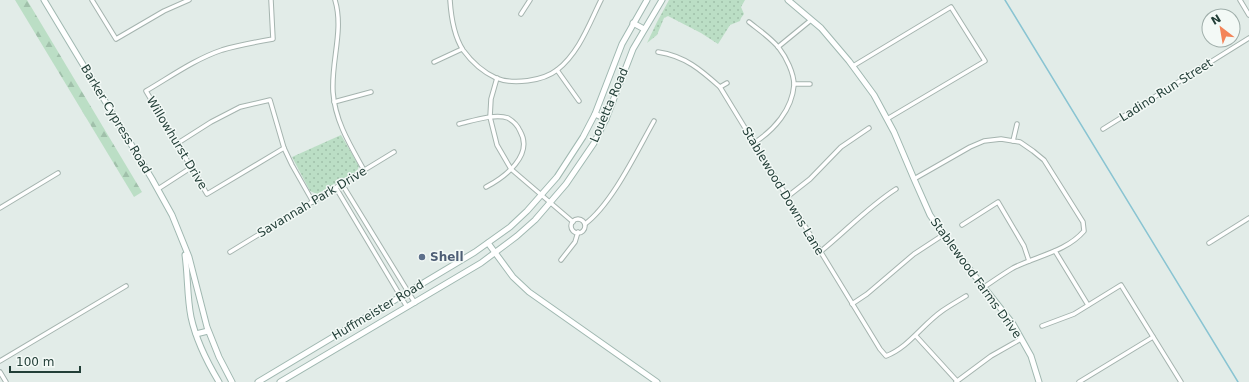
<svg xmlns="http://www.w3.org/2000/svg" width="1249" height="382" font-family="'DejaVu Sans',sans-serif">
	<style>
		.forest { fill: url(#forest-firs) }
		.park { fill: url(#park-dots) }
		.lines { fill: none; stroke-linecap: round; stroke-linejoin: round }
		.stream { stroke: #89c4d2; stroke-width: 1.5 }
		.street-casing { stroke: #a5b4af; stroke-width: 5.5 }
		.secondary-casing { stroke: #a0b8b1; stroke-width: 7 }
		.street { stroke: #fff; stroke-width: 3.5 }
		.secondary { stroke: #fff; stroke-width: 5 }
		.service-dot { fill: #5c6f8a; stroke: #f3f9f6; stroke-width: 1.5 }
		.labels { text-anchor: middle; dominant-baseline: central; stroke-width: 3; stroke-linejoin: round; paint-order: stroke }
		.street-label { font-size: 12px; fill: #223e37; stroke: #f3f9f6 }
		.service-label { font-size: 12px; font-weight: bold; fill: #4e5e75; stroke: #f3f9f6; text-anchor: start }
	</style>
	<defs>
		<pattern id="forest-firs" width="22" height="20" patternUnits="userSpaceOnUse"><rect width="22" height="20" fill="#bbdec5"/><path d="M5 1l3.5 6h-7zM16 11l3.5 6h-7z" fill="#a0c0aa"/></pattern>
		<pattern id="park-dots" width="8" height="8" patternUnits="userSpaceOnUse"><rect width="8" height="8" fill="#bbdec5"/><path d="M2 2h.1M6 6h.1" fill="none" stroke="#a0c0aa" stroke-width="1.8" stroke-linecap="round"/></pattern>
	</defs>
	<rect width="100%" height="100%" fill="#e2ece8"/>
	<path class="forest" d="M15,0H27L142,192L134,197Z"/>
	<g class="park">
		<path d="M669,0H745L741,7L744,14L741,18L740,21L730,25L718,44L701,33L668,16L664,18L657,35L647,43L657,22Z"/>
		<path d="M341,135L359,166L357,171L317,194L310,191L292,157Z"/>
	</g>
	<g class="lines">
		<path class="stream" d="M1005,0L1238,382"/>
		<g class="street-casing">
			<g id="street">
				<path d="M92,0L116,39L164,11L189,0"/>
				<path d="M271,0L273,39C256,42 239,45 222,50C195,59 170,77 146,91L207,194L284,148"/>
				<path d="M335,0C344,30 331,61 333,92C335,121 350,145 364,170"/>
				<path d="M450,0C451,16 454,36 463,50C471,61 483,72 496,78C513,85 543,81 557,70C579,53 589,24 601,0"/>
				<path d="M1240,0L1249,15"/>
				<path d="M521,14L530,0"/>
				<path d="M749,22C759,30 771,38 779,48C786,57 794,73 794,85C792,110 774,130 754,143"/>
				<path d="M778,47L811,20"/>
				<path d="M658,52C685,56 701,70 720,87L880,349L886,356C909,347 922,325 942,311C949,306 958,301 966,296"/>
				<path d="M434,62L462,49"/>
				<path d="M853,66L951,7L985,61L887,119"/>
				<path d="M557,70L579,101"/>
				<path d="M497,78L491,99L490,117L497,145L511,169L573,222"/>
				<path d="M794,84H810"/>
				<path d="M720,87L727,83"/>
				<path d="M334,102L371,92"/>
				<path d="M459,124C472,121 495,113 508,118C513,121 518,126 520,131C534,155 505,177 486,187"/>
				<path d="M1103,129L1249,38"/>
				<path d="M1013,141L1017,124"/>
				<path d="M178,143L211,122L240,107L270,100L284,148L292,165L313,202"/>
				<path d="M914,179L970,147L984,141L1001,139L1020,142L1033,151L1044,160L1083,222L1084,231C1066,252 1036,256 1013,268C1003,274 993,281 984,287"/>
				<path d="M342,184L415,303"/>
				<path d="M336,188L407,307"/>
				<path d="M158,189L192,167"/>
				<path d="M787,197L810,179L841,147L869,128"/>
				<path d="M0,208L58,173"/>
				<circle cx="578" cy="226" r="7"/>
				<path d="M585,224C612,204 637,151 654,121"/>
				<path d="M962,225L998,202L1024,246L1029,261"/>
				<path d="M1209,243L1249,218"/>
				<path d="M1055,251L1088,305"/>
				<path d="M230,252L394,152"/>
				<path d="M820,252C846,231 868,207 896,189"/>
				<path d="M561,260L575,242L578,232"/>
				<path d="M852,304L867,294L914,254L943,235"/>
				<path d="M1042,326L1074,314L1121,285L1181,382"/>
				<path d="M916,336L957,381"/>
				<path d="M0,361L126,286"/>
				<path d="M0,372L6,382"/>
				<path d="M956,382L991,356L1021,339"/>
				<path d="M1079,382L1153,337"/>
			</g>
		</g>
		<g class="secondary-casing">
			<g id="secondary">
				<path d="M44,0L152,179L172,215L189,257L207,327L219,357L232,382"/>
				<path d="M788,0L821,28L849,61L874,95L894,132L914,179L930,215L952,247L1013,324L1031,356L1039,382"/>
				<path d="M633,23L644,29"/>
				<path d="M595,114L606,119"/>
				<path d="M488,243L513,277L529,292L657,382"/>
				<path d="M185,255C188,276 187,297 191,317C196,340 207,362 219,382"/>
				<path d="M196,334L208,331"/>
				<path d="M258,382L475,252L510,227L527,211L557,177L583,137L595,114L622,44L647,0"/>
				<path d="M280,382L481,263L517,236L535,220L566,184L594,143L606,119L633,49L662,0"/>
			</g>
		</g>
		<use href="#street" class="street"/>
		<use href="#secondary" class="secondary"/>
	</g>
	<circle class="service-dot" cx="422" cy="257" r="4"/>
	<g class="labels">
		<g class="street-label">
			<text transform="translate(1166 90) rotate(-32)">Ladino Run Street</text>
			<text transform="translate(609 105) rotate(-67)">Louetta Road</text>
			<text transform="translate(116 119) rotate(59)">Barker Cypress Road</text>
			<text transform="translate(177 143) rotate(59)">Willowhurst Drive</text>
			<text transform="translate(783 191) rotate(59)">Stablewood Downs Lane</text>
			<text transform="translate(312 202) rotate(-31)">Savannah Park Drive</text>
			<text transform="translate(976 278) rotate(54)">Stablewood Farms Drive</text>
			<text transform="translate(378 310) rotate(-31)">Huffmeister Road</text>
		</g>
		<g class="service-label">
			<text x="430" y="257">Shell</text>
		</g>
	</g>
	<g transform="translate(1221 28) rotate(329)"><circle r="19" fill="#f3f9f6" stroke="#9faeaa"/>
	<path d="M0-3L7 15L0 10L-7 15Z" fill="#f38459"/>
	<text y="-6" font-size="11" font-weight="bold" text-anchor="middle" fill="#223e37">N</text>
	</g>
	<path d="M10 366v6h70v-6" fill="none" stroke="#223e37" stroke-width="2"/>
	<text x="16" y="366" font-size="12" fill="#223e37" stroke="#f3f9f6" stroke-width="3" paint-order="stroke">100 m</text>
</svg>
